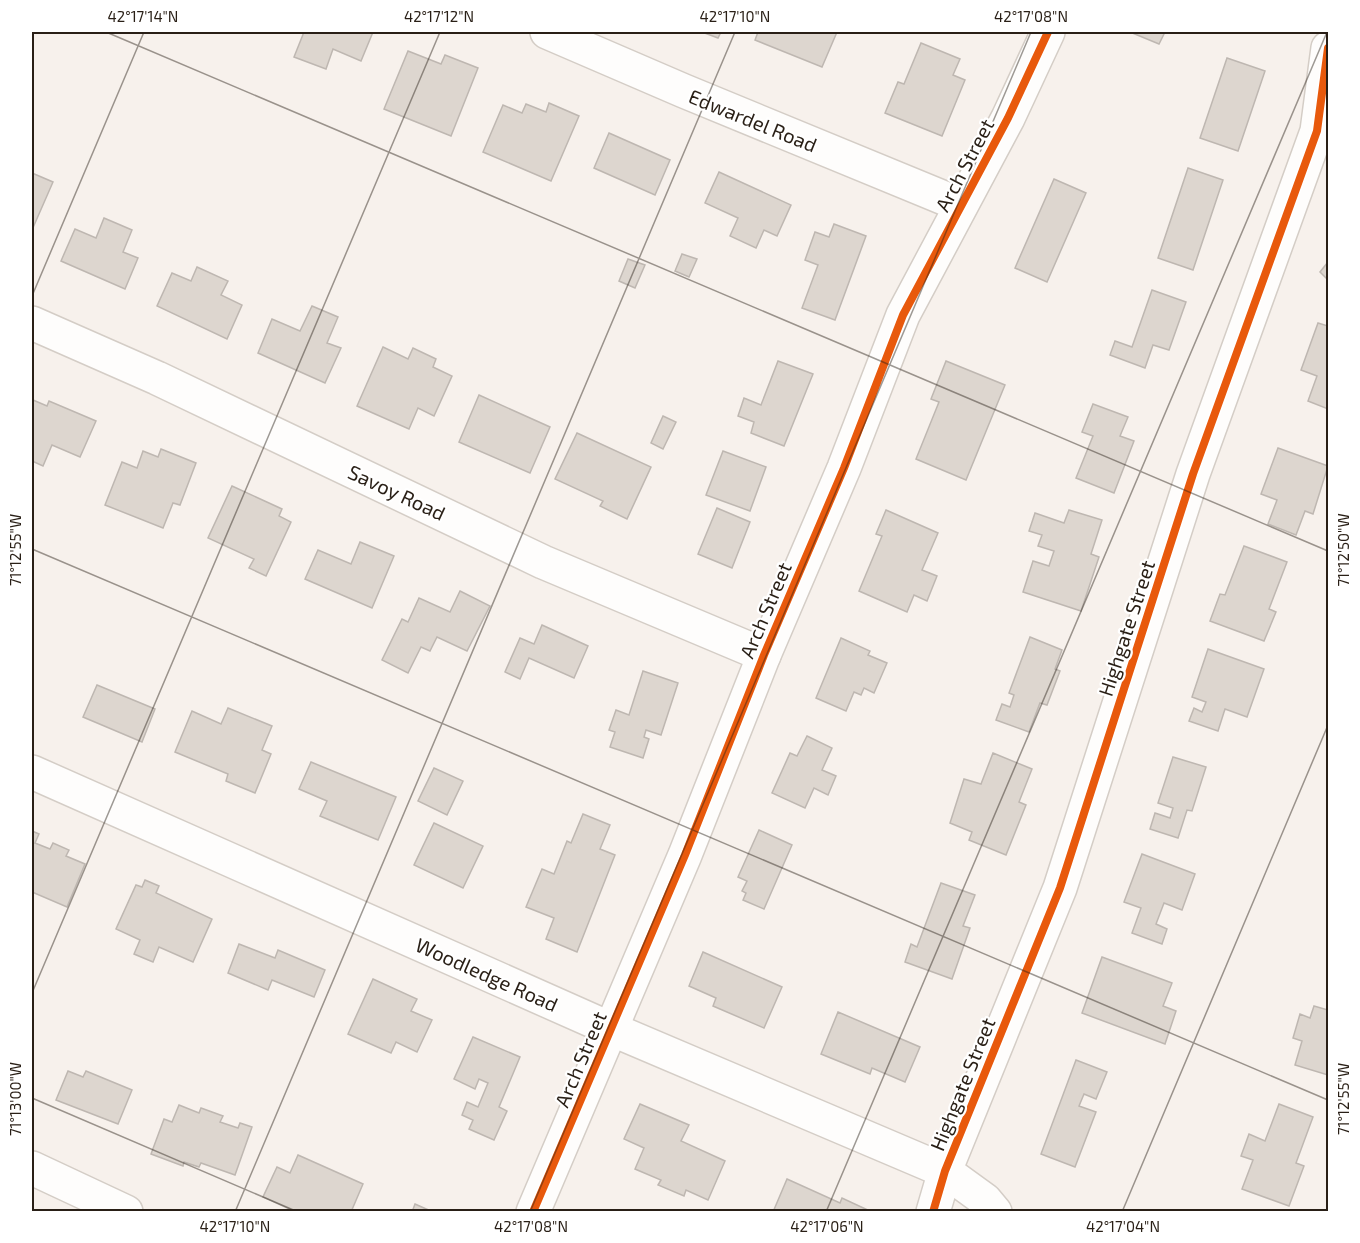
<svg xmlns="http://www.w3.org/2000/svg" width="1360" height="1243" font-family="'Exo 2',sans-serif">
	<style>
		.building { fill: #ddd6cf; stroke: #beb7b1; stroke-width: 1.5 }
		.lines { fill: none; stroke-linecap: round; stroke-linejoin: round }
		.street-casing { stroke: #d4cdc6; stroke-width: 36 }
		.street { stroke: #fefdfc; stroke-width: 33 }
		.cycleway-casing { stroke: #fff; stroke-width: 11 }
		.cycleway { stroke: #e8590c; stroke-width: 8 }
		.ticks { fill: none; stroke: #291f16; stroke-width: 1.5; stroke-opacity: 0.45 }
		.labels { text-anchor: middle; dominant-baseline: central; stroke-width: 4.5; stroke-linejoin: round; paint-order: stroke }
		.street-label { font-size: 20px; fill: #291f16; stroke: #fff }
		.neatline { fill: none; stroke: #291f16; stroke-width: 2 }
		.ticks-label { font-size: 15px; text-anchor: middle; fill: #291f16 }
	</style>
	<rect width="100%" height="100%" fill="#f7f1ec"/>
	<g class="building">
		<path d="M304,32H373L361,61L333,49L326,69L294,57Z"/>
		<path d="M702,32H721L718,38Z"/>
		<path d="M758,32H837L822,67L755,40Z"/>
		<path d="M1130,32H1165L1159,44Z"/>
		<path d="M921,43L960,59L953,75L965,80L942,136L885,113L898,82L904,84Z"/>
		<path d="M408,51L441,64L445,55L478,68L451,136L384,109Z"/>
		<path d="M1227,58L1265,71L1238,151L1200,138Z"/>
		<path d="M549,103L579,116L551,181L483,152L503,105L522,113L526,104L546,112Z"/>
		<path d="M609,133L670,160L655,195L594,168Z"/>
		<path d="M1188,168L1223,180L1193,270L1158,258Z"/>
		<path d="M719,172L791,205L777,236L764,230L756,248L730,236L738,218L705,203Z"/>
		<path d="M32,173L53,182L32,230Z"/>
		<path d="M1054,179L1086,193L1047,282L1015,268Z"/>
		<path d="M104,218L132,230L123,252L138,258L125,289L61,261L75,229L96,238Z"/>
		<path d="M834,224L866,236L835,320L802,308L818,265L805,260L815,232L829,237Z"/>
		<path d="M682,254L697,259L689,277L675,271Z"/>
		<path d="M628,259L645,265L635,288L619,281Z"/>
		<path d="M1328,262V280L1320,272Z"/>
		<path d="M197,267L228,281L221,295L242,305L227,339L157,306L172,273L191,281Z"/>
		<path d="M1152,290L1186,302L1169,350L1153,345L1145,368L1110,355L1115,341L1132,347Z"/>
		<path d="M312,306L338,317L327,343L341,348L325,383L258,353L272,319L300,331Z"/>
		<path d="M1318,323L1328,326V409L1308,401L1317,376L1301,370Z"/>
		<path d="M383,347L408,359L413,348L436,359L433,367L452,376L434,416L418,408L409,429L357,406Z"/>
		<path d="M778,361L813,374L784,446L751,433L754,422L738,416L744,398L761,405Z"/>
		<path d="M946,361L1005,385L966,480L916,459L939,402L931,399Z"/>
		<path d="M479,395L550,427L530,473L459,442Z"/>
		<path d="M33,400L47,406L49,401L96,421L80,457L52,445L43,466L32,461V404Z"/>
		<path d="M1093,404L1128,417L1120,436L1134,441L1114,493L1076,478L1093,436L1082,432Z"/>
		<path d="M663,416L676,422L663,449L651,443Z"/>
		<path d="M577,433L651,467L627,519L600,506L603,501L555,479Z"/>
		<path d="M1278,448L1328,466L1313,514L1305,511L1296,535L1268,524L1277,500L1261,494Z"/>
		<path d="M161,449L196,463L180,505L173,503L163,528L105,505L122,462L137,468L143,451L158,457Z"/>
		<path d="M723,451L766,467L750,511L706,495Z"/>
		<path d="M232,486L282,509L279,516L291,522L266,576L249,568L254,559L208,538Z"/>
		<path d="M717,508L750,522L732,568L698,554Z"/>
		<path d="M886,510L938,533L922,570L937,576L927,601L914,595L907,612L859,591L882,536L876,534Z"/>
		<path d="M1069,510L1102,520L1091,554L1099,557L1081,611L1023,592L1033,561L1049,566L1054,551L1038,546L1042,535L1029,531L1035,513L1064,523Z"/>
		<path d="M360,542L394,556L372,608L305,579L318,550L351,564Z"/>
		<path d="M1244,546L1287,562L1269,609L1276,612L1264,641L1210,621L1220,594L1225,595Z"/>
		<path d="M460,591L490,606L467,651L437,637L430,651L421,647L408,673L382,660L402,619L408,622L419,598L450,612Z"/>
		<path d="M542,625L588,646L574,678L529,658L520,679L505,672L520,638L534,644Z"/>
		<path d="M1030,637L1062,650L1055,669L1060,671L1047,705L1040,703L1029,732L996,720L1002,704L1010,707L1014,695L1009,693Z"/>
		<path d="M841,638L870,651L868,655L887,663L874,693L864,688L861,695L854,692L846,711L816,698Z"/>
		<path d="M1208,649L1264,669L1247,717L1225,709L1218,731L1189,721L1194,708L1202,712L1206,702L1192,697Z"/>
		<path d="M643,671L678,683L661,735L646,730L644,737L649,739L643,758L610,747L615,732L609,730L616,710L629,715Z"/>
		<path d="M97,685L155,709L142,742L83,717Z"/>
		<path d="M228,708L272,726L262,750L271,754L255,793L226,781L228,774L175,752L192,711L221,724Z"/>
		<path d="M807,736L832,748L822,770L836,776L828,795L814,788L805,808L772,793L790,753L797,756Z"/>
		<path d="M993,753L1032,769L1019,802L1026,805L1006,855L969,840L972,832L950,823L964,779L981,784Z"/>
		<path d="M1173,757L1206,767L1192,811L1187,810L1178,838L1150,829L1155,813L1170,818L1173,808L1158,803Z"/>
		<path d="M311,762L396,797L378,840L320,816L327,801L299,789Z"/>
		<path d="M434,768L463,781L447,815L418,801Z"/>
		<path d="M583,814L610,825L600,849L615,855L577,952L546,939L554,918L526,907L542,869L554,874L567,841L571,843Z"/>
		<path d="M434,823L483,846L463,888L414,865Z"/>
		<path d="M759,830L792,845L764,909L743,900L746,893L742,891L747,881L738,877Z"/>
		<path d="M32,831L39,834L35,843L50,849L53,843L69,850L66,856L85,864L67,907L32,892Z"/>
		<path d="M1142,854L1195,874L1182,910L1164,903L1156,924L1167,929L1162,944L1132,933L1141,908L1124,902Z"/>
		<path d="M145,880L159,886L156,893L212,919L193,962L159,947L153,962L134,954L140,940L116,929L136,885L142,887Z"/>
		<path d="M941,883L975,895L963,926L970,928L952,979L905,962L911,944L917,947Z"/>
		<path d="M239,944L275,958L278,950L325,970L314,997L272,980L268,990L228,973Z"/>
		<path d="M703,952L782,987L764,1028L713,1006L716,998L689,986Z"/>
		<path d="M1102,957L1172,983L1163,1006L1176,1011L1165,1044L1082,1013Z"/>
		<path d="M373,979L417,999L411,1011L432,1020L417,1052L396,1042L391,1053L348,1034Z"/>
		<path d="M1314,1006L1328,1010V1075L1295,1065L1302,1041L1293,1038L1300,1014L1310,1018Z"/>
		<path d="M838,1012L920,1047L905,1082L872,1068L870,1074L821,1054Z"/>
		<path d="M473,1037L520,1057L499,1107L507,1111L494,1140L469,1129L473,1120L462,1115L467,1102L478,1107L488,1083L479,1079L475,1089L454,1079Z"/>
		<path d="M1076,1060L1107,1072L1096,1099L1084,1094L1079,1106L1096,1112L1075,1167L1041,1154Z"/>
		<path d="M68,1071L83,1077L86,1071L132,1090L118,1124L56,1100Z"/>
		<path d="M640,1104L689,1125L681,1141L725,1161L708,1200L686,1190L684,1196L658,1185L661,1180L635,1169L644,1148L624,1139Z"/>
		<path d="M1279,1104L1313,1117L1296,1163L1304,1166L1289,1206L1242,1189L1253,1160L1241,1156L1249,1134L1265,1141Z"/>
		<path d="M179,1105L199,1113L201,1108L223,1116L220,1122L238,1128L240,1123L252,1127L235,1175L201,1163L199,1167L184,1162L183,1166L151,1154L164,1119L172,1122Z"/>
		<path d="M298,1155L363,1184L351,1212H296L263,1197L277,1167L290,1173Z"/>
		<path d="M787,1179L840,1203L842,1198L872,1212H773Z"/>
		<path d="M415,1204L433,1212H412Z"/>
	</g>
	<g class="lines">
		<g class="street-casing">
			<g id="street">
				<path d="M547,32L684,91L961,205"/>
				<path d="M32,323L157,378L543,562L764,655"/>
				<path d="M32,772L611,1029L945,1171L985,1200L995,1212"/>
				<path d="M32,1168L126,1212"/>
				<path d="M533,1212L685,855L764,655L844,468L903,315L1008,118L1048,32"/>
				<path d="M933,1212L945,1171L1060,888L1193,474L1317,131L1328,48"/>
			</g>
		</g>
		<use href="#street" class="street"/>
		<g class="cycleway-casing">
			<g id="cycleway">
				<path d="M533,1212L685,855L764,655L844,468L903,315L1008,118L1048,32"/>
				<path d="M933,1212L945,1171L1060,888L1193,474L1317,131L1328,48"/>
			</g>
		</g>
		<use href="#cycleway" class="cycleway"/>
	</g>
	<path class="ticks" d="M106,32L1328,551M32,296L144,32M32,549L1328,1100M32,993L440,32M32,1098L298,1212M235,1212L735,32M530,1212L1031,32M826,1212L1327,32M1122,1212L1328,725"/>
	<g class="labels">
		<g class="street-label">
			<text transform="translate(753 120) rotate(22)">Edwardel Road</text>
			<text transform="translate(964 165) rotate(-62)">Arch Street</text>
			<text transform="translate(397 492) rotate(25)">Savoy Road</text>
			<text transform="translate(765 610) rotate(-67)">Arch Street</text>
			<text transform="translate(1126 628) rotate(-72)">Highgate Street</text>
			<text transform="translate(487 974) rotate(24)">Woodledge Road</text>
			<text transform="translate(580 1059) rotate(-67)">Arch Street</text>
			<text transform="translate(962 1084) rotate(-68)">Highgate Street</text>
		</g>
	</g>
	<rect width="1360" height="1243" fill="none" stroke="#ffffff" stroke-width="66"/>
	<rect x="33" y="33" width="1294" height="1177" class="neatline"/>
	<g class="ticks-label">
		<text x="143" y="22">42°17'14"N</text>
		<text x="439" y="22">42°17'12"N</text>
		<text x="735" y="22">42°17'10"N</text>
		<text x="1031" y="22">42°17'08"N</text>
		<text transform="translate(16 550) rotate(-90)" y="5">71°12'55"W</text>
		<text transform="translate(1344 550) rotate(-90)" y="5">71°12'50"W</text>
		<text transform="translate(16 1099) rotate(-90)" y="5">71°13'00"W</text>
		<text transform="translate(1344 1099) rotate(-90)" y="5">71°12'55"W</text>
		<text x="235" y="1232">42°17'10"N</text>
		<text x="531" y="1232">42°17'08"N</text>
		<text x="827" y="1232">42°17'06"N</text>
		<text x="1123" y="1232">42°17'04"N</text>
	</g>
</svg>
